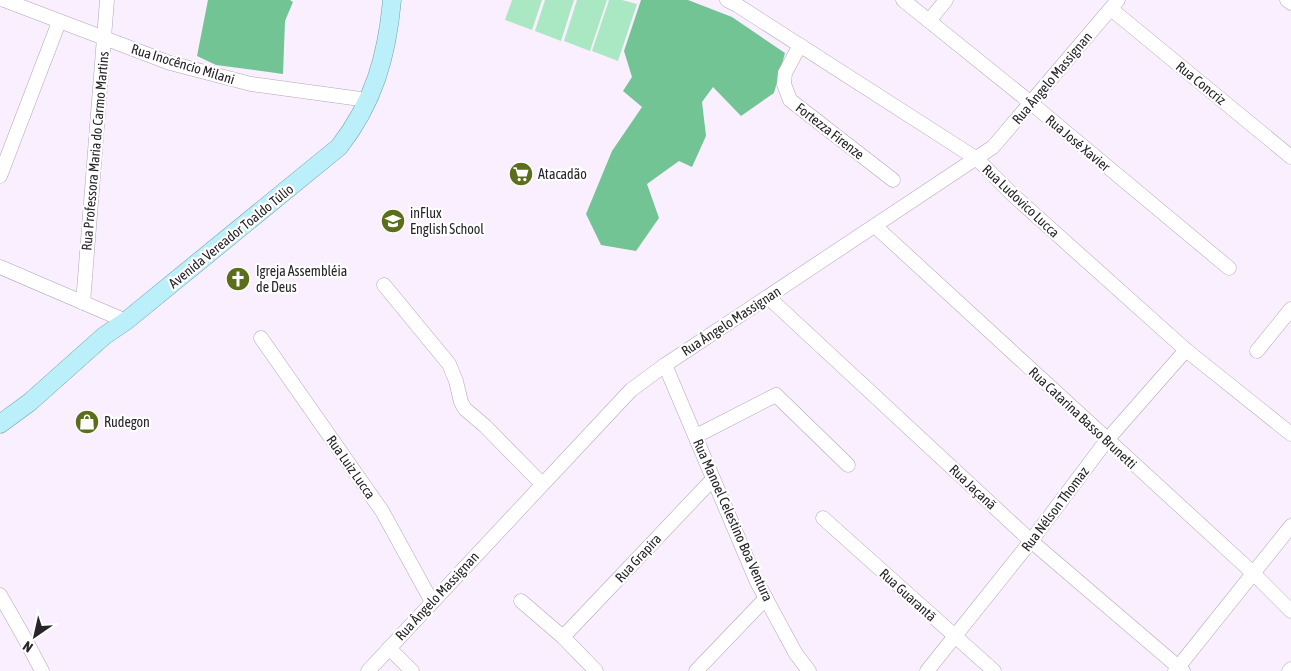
<svg xmlns="http://www.w3.org/2000/svg" width="1291" height="671" font-family="'Asap Condensed',sans-serif">
	<style>
		.green { fill: #a9e8c2 }
		.forest { fill: #72c495 }
		.lines { fill: none; stroke-linecap: round; stroke-linejoin: round }
		.minor-casing { stroke: #b1a6b5; stroke-width: 15 }
		.major-casing { stroke: #6aa1af; stroke-width: 19 }
		.minor { stroke: #fff; stroke-width: 14 }
		.major { stroke: #bbeffa; stroke-width: 18 }
		.labels { text-anchor: middle; dominant-baseline: central; stroke-width: 4.5; stroke-linejoin: round; paint-order: stroke }
		.street-label { font-size: 14px; fill: #28242a; stroke: #fff }
		.poi-label { font-size: 14px; fill: #28242a; stroke: #fff; text-anchor: start }
	</style>
	<rect width="100%" height="100%" fill="#faeffe"/>
	<g class="green">
		<path d="M512,0H542L532,30L505,20Z"/>
		<path d="M545,0H574L561,41L535,31Z"/>
		<path d="M577,0H607L590,51L564,41Z"/>
		<path d="M609,0H622L637,4L618,61L592,51Z"/>
	</g>
	<g class="forest">
		<path d="M208,0H290L293,2L285,21L283,74L216,65L197,56Z"/>
		<path d="M641,0H688L732,17L785,53L774,93L741,116L713,87L702,102L706,136L692,167L679,161L647,184L659,218L636,251L601,245L586,214L612,151L642,107L623,91L632,77L624,51Z"/>
	</g>
	<g class="lines">
		<g class="minor-casing">
			<g id="minor">
				<path d="M4,0L170,63L251,84L368,100"/>
				<path d="M727,0L737,5L977,159L1013,195L1186,350L1291,434"/>
				<path d="M903,0L1031,103L1229,268"/>
				<path d="M1287,0L1291,3"/>
				<path d="M1111,9L1291,157"/>
				<path d="M929,21L946,0"/>
				<path d="M800,45L785,73L784,84L790,100L893,180"/>
				<path d="M0,176L59,22"/>
				<path d="M875,226L1253,573L1291,611"/>
				<path d="M0,267L126,321"/>
				<path d="M384,285L449,364L456,381L461,402L465,409L485,426L542,484"/>
				<path d="M768,297L1031,541L1183,671"/>
				<path d="M83,303L107,0"/>
				<path d="M261,338L382,511L432,602"/>
				<path d="M1257,351L1291,309"/>
				<path d="M665,365L757,582L796,654L809,671"/>
				<path d="M696,436L776,395L848,465"/>
				<path d="M823,518L994,671"/>
				<path d="M0,595L24,637L42,671"/>
				<path d="M521,601L563,637L596,671"/>
				<path d="M563,637L713,479"/>
				<path d="M389,648L412,671"/>
				<path d="M368,671L631,390L665,365L993,147L1118,0"/>
				<path d="M696,671L766,598"/>
				<path d="M927,671L1031,541L1107,440L1186,350"/>
				<path d="M1175,671L1291,526"/>
				<path d="M1289,671L1291,669"/>
			</g>
		</g>
		<g class="major-casing">
			<path id="major" d="M0,424L30,402L104,336L126,321L339,147C374,102 387,56 392,0"/>
		</g>
		<use href="#minor" class="minor"/>
		<use href="#major" class="major"/>
	</g>
	<defs>
		<g id="supermarket-disc" transform="scale(1.25)"><circle r="9.5" fill="#5a6e1c" stroke="#fff"/><path d="M-6-5.5h2.5l.6 2H6L4.5 2H-2.5L-4.4-4H-6ZM-1.5 3.2a1.3 1.3 0 1 0 .1 0ZM3 3.2a1.3 1.3 0 1 0 .1 0Z" fill="#fff"/></g>
		<g id="school-disc" transform="scale(1.25)"><circle r="9.5" fill="#5a6e1c" stroke="#fff"/><path d="M0-5L7-2L0 1L-7-2ZM-4 1L0 2.5L4 1V4Q0 6-4 4Z" fill="#fff"/></g>
		<g id="church-disc" transform="scale(1.25)"><circle r="9.5" fill="#5a6e1c" stroke="#fff"/><path d="M-1.2-6h2.4v3.5h3.3v2.4h-3.3V6h-2.4V-.1h-3.3v-2.4h3.3Z" fill="#fff"/></g>
		<g id="shop-disc" transform="scale(1.25)"><circle r="9.5" fill="#5a6e1c" stroke="#fff"/><path d="M-5-2.5h2.3a2.7 3.5 0 0 1 5.4 0H5L5.5 6h-11ZM-1.5-2.5h3a1.5 2.3 0 0 0-3 0Z" fill="#fff"/></g>
	</defs>
	<g fill-rule="evenodd">
		<use href="#supermarket-disc" x="521" y="174"/>
		<use href="#school-disc" x="393" y="221"/>
		<use href="#church-disc" x="238" y="279"/>
		<use href="#shop-disc" x="87" y="422"/>
	</g>
	<g class="labels">
		<g class="street-label">
			<text transform="translate(183 64) rotate(17)">Rua Inocêncio Milani</text>
			<text transform="translate(1052 78) rotate(-50)">Rua Ângelo Massignan</text>
			<text transform="translate(1201 83) rotate(39)">Rua Concriz</text>
			<text transform="translate(830 131) rotate(38)">Fortezza Firenze</text>
			<text transform="translate(1078 143) rotate(40)">Rua José Xavier</text>
			<text transform="translate(95 151) rotate(-85)">Rua Professora Maria do Carmo Martins</text>
			<text transform="translate(1021 201) rotate(43)">Rua Ludovico Lucca</text>
			<text transform="translate(231 236) rotate(-39)">Avenida Vereador Toaldo Túlio</text>
			<text transform="translate(731 321) rotate(-33)">Rua Ângelo Massignan</text>
			<text transform="translate(1083 418) rotate(43)">Rua Catarina Basso Brunetti</text>
			<text transform="translate(351 467) rotate(55)">Rua Luiz Lucca</text>
			<text transform="translate(973 487) rotate(43)">Rua Jaçanã</text>
			<text transform="translate(1055 509) rotate(-53)">Rua Nélson Thomaz</text>
			<text transform="translate(733 520) rotate(66)">Rua Manoel Celestino Boa Ventura</text>
			<text transform="translate(638 558) rotate(-47)">Rua Grapira</text>
			<text transform="translate(908 595) rotate(42)">Rua Guarantã</text>
			<text transform="translate(437 596) rotate(-47)">Rua Ângelo Massignan</text>
		</g>
		<g class="poi-label">
			<text x="538" y="174">Atacadão</text>
			<text x="410" y="213">inFlux<tspan x="410" dy="16">English School</tspan></text>
			<text x="256" y="271">Igreja Assembléia<tspan x="256" dy="16">de Deus</tspan></text>
			<text x="104" y="422">Rudegon</text>
		</g>
	</g>
	<g transform="translate(35 636) rotate(214)" stroke="#ffffff" stroke-width="4" paint-order="stroke">
	<path d="M0-4L9 19L0 12L-9 19Z" fill="#28242a"/>
	<text y="-8" font-size="14" font-weight="bold" text-anchor="middle" fill="#28242a">N</text>
	</g>
</svg>
